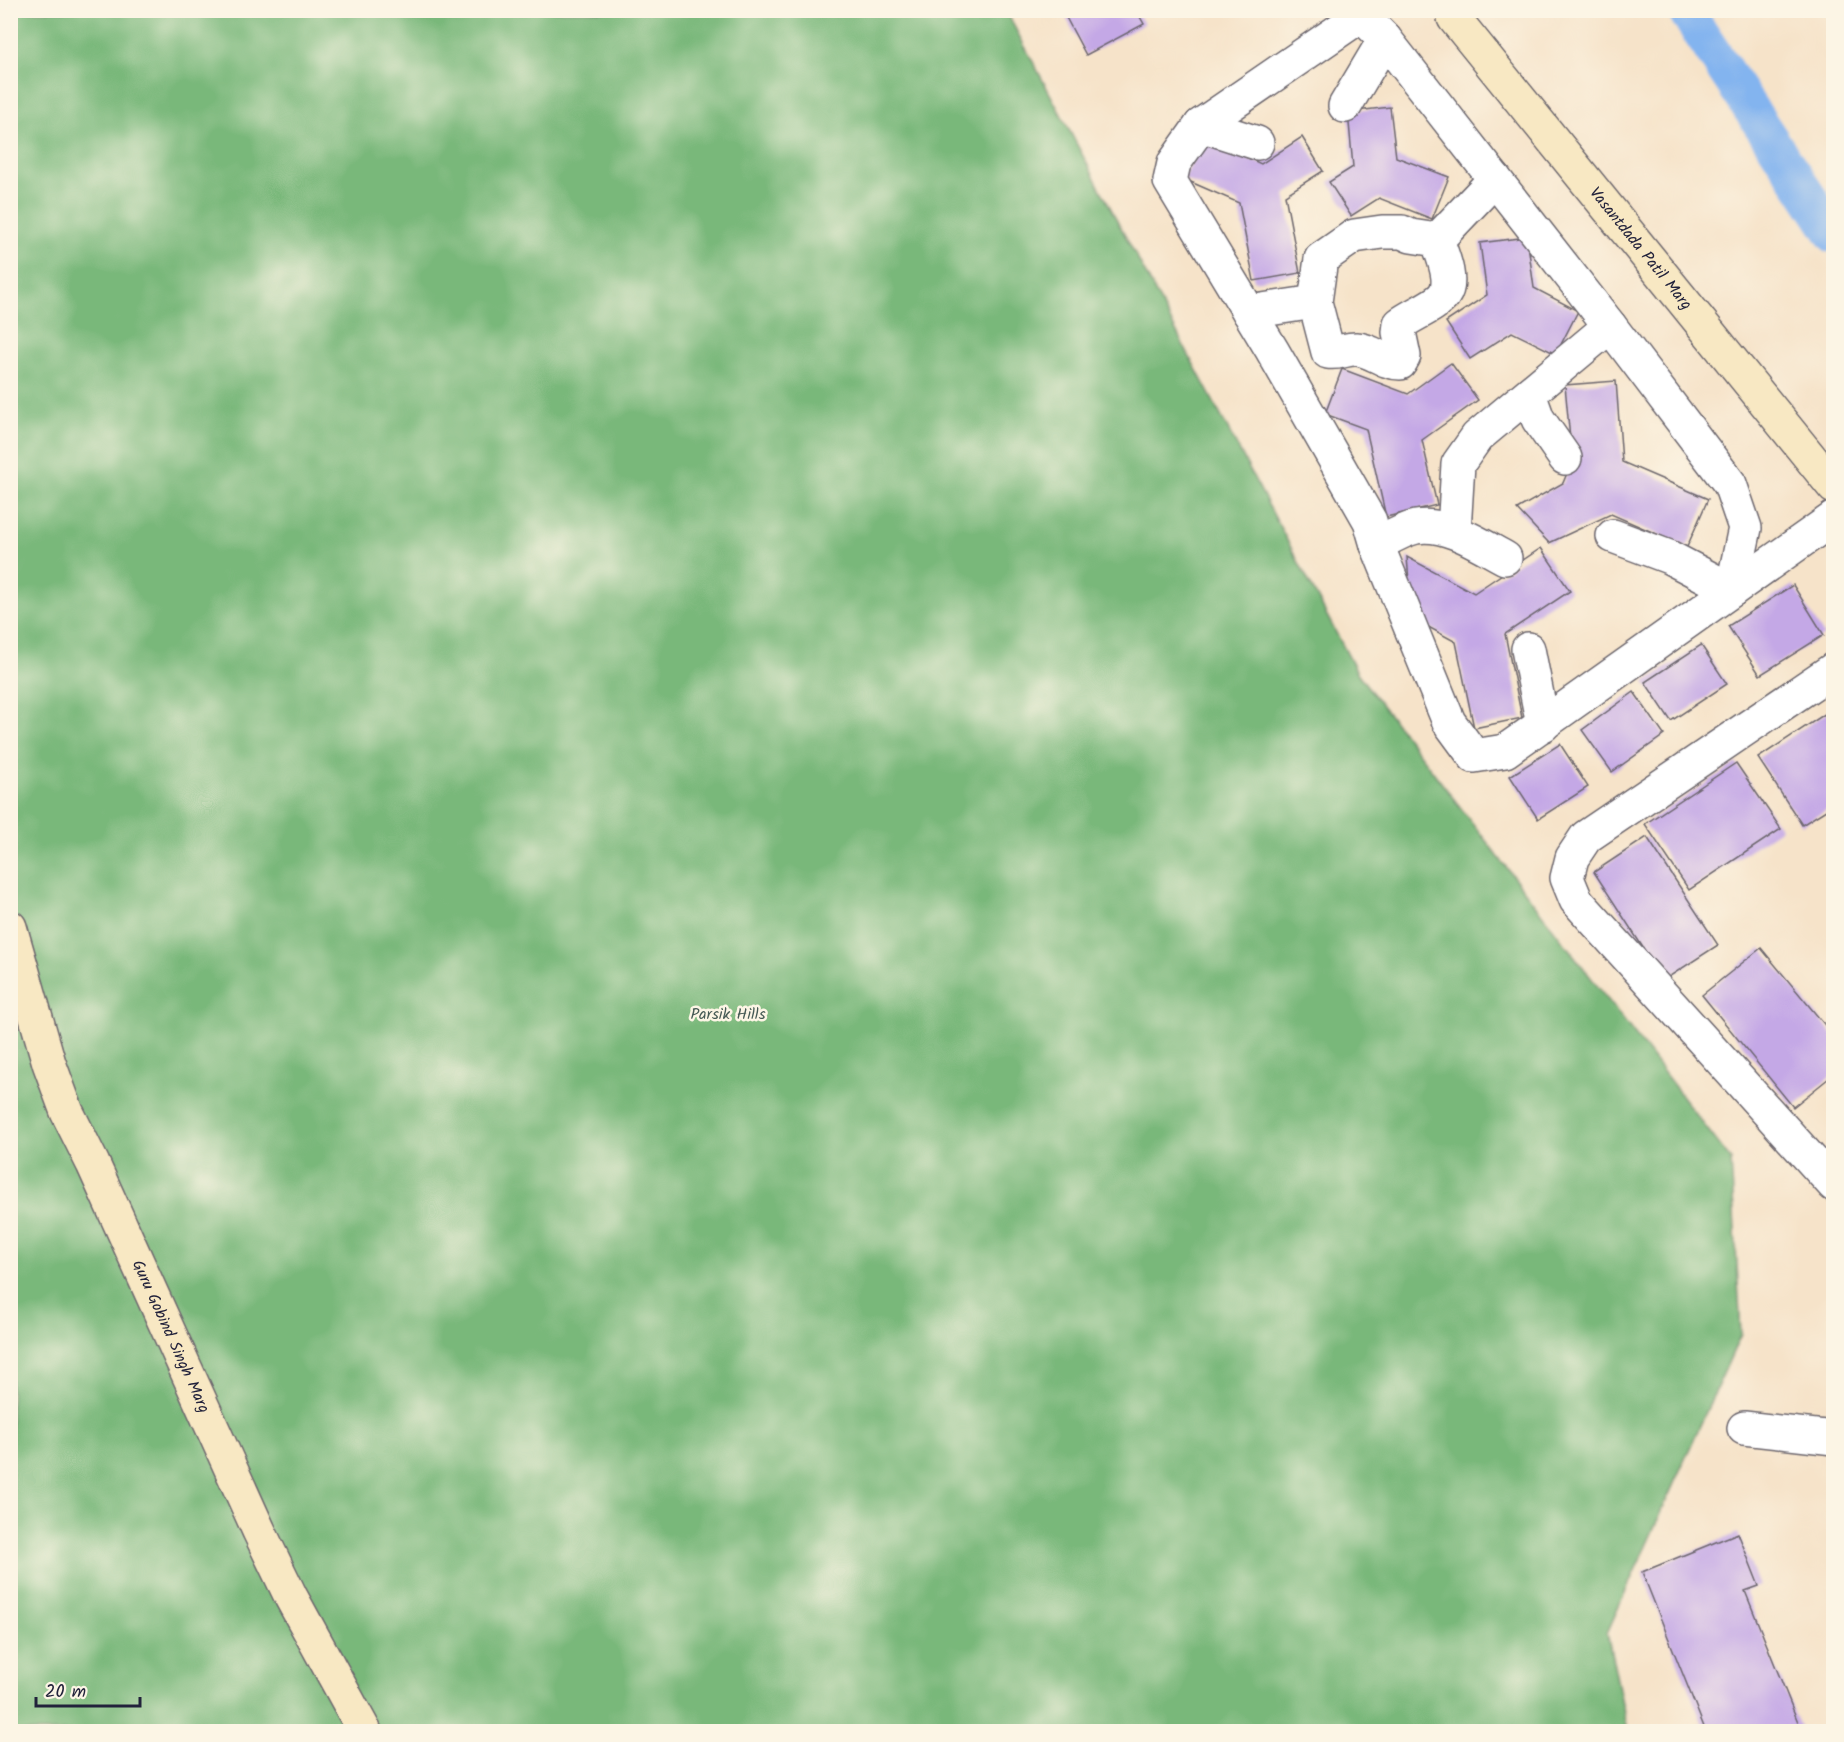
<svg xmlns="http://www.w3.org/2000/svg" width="1844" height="1742" font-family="Kalam,sans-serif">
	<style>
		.forest { fill: #79b87a; stroke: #4e6d5a; stroke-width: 1.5 }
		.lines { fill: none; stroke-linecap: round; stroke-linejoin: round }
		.canal { stroke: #83b4ef; stroke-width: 36 }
		.building { fill: #c4a8e6 }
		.street-casing { stroke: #6c666d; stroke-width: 36 }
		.secondary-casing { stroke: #6c666d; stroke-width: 36 }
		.street { stroke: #fff; stroke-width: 33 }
		.secondary { stroke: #f8e8c3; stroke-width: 33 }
		.labels { text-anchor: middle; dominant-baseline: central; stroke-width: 5; stroke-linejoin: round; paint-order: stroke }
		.street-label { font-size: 16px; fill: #22223b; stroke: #fcf5e5 }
		.park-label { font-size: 16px; fill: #455954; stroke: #fcf5e5 }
	</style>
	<rect width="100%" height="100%" fill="#fcf5e5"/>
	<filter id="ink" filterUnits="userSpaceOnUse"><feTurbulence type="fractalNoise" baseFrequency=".0167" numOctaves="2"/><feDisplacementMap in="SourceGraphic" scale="12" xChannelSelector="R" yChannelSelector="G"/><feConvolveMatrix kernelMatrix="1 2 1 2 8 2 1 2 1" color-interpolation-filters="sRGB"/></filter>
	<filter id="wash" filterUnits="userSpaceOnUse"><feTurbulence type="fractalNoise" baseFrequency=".008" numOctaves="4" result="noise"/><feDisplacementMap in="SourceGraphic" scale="24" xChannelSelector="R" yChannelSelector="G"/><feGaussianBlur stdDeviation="1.35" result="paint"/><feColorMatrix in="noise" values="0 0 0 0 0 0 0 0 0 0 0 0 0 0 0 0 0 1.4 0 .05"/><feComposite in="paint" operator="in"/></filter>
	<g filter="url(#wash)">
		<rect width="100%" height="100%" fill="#f6e3c9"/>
		<path class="forest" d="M11,11H1006L1358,674L1731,1160L1741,1334L1607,1633L1628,1731L11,1732Z"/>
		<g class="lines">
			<path class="canal" d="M1685,10L1834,235"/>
		</g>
		<g id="blocks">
			<g class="building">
				<path d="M1062,10H1136L1144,24L1086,55Z"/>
				<path d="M1390,107L1396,157L1449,177L1432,219L1379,198L1351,216L1329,182L1353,167L1348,112Z"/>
				<path d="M1302,137L1323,171L1285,195L1300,273L1254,281L1239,203L1184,179L1203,138L1261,164Z"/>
				<path d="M1527,237L1534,288L1578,311L1556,354L1512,332L1470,359L1446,322L1487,295L1480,243Z"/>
				<path d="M1451,363L1478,400L1422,440L1437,505L1386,517L1366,429L1325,414L1342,369L1408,394Z"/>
				<path d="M1616,381L1622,462L1708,499L1687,547L1611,514L1549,543L1517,509L1563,483L1572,461L1565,385Z"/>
				<path d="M1541,548L1570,591L1505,634L1522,718L1474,728L1456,642L1412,618L1407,557L1474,593Z"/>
				<path d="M1793,585L1824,635L1760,675L1728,626Z"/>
				<path d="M1701,645L1727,684L1671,721L1645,682Z"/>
				<path d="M1634,692L1664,735L1612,772L1582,730Z"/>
				<path d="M1834,708V805L1802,825L1758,758Z"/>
				<path d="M1560,744L1588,787L1538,819L1510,776Z"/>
				<path d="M1736,763L1781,829L1689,890L1645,824Z"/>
				<path d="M1647,837L1718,945L1664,980L1594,872Z"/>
				<path d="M1761,948L1834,1036V1074L1793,1107L1702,995Z"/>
				<path d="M1738,1533L1759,1586L1745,1591L1802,1732H1706L1642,1572Z"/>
			</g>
		</g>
	</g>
	<g filter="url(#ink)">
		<use href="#blocks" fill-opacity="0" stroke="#6c666d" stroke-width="1.5"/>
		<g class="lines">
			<g class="street-casing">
				<g id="street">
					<path d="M1362,16L1385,39L1610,326L1730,484L1745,528L1732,590L1505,751L1474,756L1449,722L1377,545L1370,521L1272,350L1170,181L1174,163L1201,125L1369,10"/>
					<path d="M1345,106L1385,39"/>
					<path d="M1201,125L1257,143"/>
					<path d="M1382,232H1402L1411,236L1437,240C1442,254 1454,281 1444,295C1437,305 1410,316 1400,324L1399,332L1404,356L1400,363C1384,363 1372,350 1357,349C1347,348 1339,354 1328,352L1315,302L1321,259L1354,236Z"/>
					<path d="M1437,240L1495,179"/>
					<path d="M1249,312L1315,302"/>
					<path d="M1529,394L1538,419L1565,458"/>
					<path d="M1454,531L1458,464L1477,437L1610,326"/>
					<path d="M1613,536L1669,557L1732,590L1834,518"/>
					<path d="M1377,545C1390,538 1402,530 1416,527C1447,522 1479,544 1505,558"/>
					<path d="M1528,649L1543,725"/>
					<path d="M1834,669L1586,837L1572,858L1567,878L1576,900L1834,1185"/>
					<path d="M1744,1428L1834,1438"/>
				</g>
			</g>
			<g class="secondary-casing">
				<g id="secondary">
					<path id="s1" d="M1459,10L1454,18L1834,487"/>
					<path id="s2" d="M10,927L49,1063L67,1112L93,1164L259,1531L291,1597L365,1732"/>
				</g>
			</g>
			<use href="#street" class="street"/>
			<use href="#secondary" class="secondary"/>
		</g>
	</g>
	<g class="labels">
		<g class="street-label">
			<text stroke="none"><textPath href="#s1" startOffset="306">Vasantdada Patil Marg</textPath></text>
			<text stroke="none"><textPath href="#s2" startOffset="441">Guru Gobind Singh Marg</textPath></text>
		</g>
		<g class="park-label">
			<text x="728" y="1014">Parsik Hills</text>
		</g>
	</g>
	<rect width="1844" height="1742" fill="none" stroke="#fcf5e5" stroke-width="36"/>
	<path d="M36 1697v9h104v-9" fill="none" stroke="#22223b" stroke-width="3"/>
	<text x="45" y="1697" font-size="18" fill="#22223b" stroke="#fcf5e5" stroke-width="4.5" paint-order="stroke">20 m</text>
</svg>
